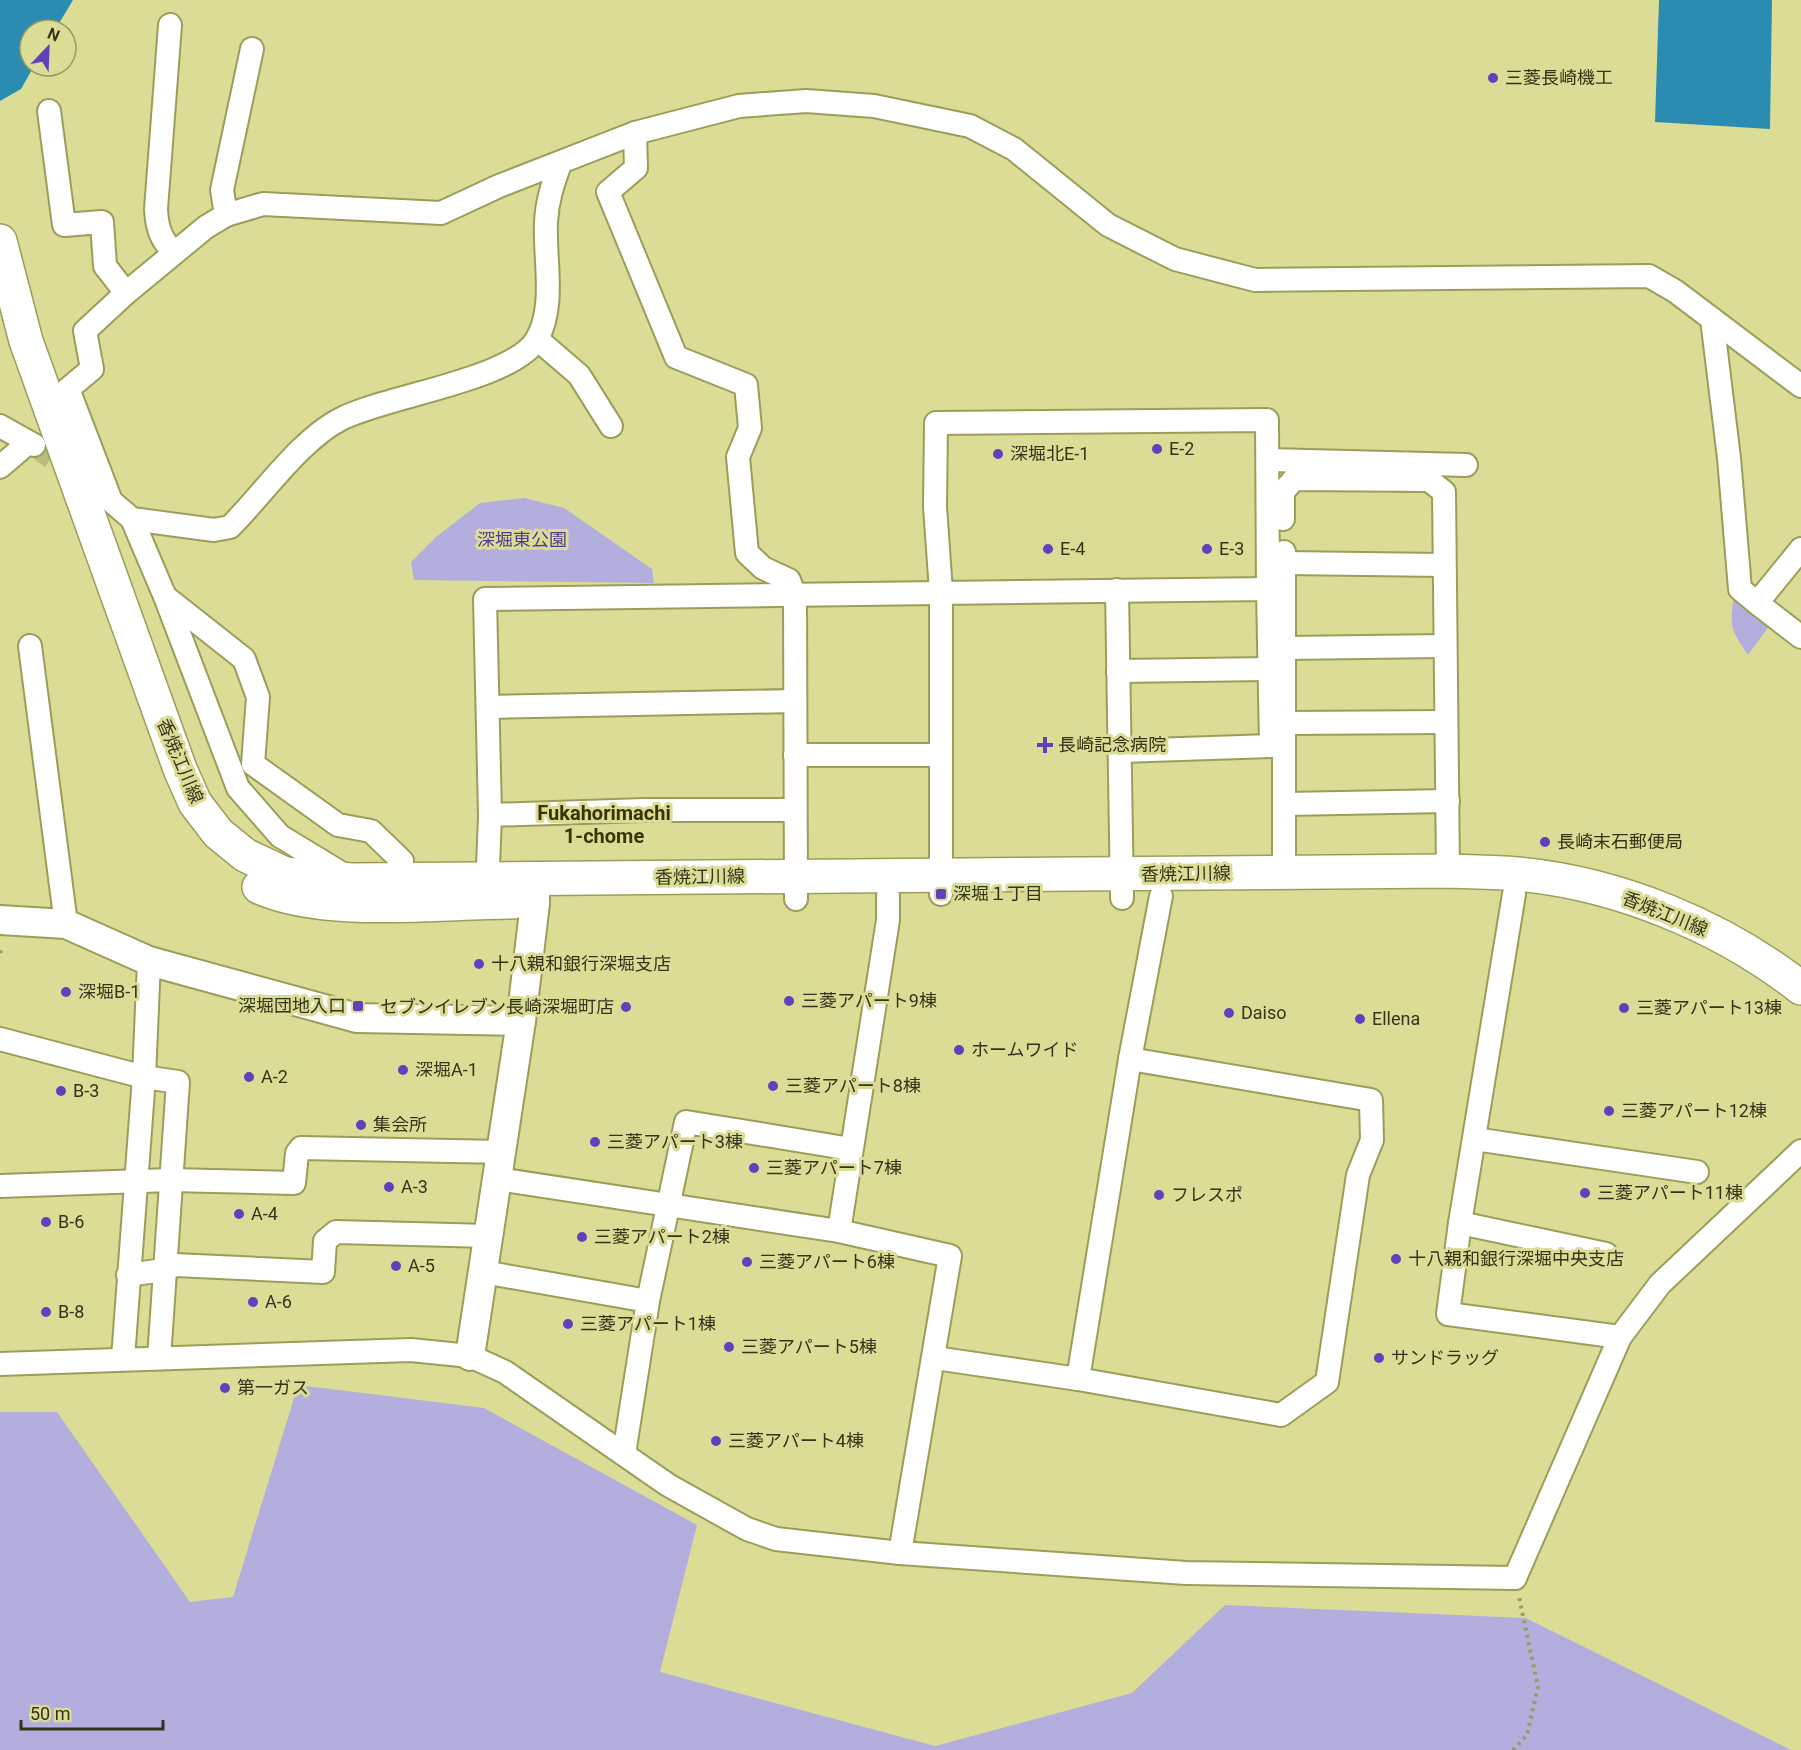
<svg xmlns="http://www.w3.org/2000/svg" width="1801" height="1750" font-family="Roboto,'Noto Sans JP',sans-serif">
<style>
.green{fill:#b3aedd}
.water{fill:#2b8cb2}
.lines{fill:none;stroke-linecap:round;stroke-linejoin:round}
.minor-tunnel{stroke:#babb7e;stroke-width:22;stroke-dasharray:22 11;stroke-linecap:butt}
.minor-casing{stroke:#9c9d58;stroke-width:26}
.tertiary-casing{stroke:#9c9d58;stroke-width:32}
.primary-casing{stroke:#9c9d58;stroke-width:36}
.path{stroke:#999b65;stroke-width:4;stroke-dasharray:3 4.5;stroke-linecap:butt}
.minor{stroke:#fff;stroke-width:22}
.tertiary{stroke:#fff;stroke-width:28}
.primary{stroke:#fff;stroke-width:33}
.poi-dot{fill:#6041ba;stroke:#dbdd97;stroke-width:2}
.labels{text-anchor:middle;stroke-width:6;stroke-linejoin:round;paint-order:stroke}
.poi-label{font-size:18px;fill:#343518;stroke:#dbdd97;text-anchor:start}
.park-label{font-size:18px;fill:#4d3b8f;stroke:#dbdd97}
.street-label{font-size:18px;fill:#343518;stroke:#dbdd97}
.neighbourhood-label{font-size:20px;font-weight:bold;fill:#373600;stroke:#dbdd97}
</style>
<rect width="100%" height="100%" fill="#dbdd97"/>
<g class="green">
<path d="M 524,498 L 564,508 L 652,569 L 654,583 L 414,580 L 411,562 L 436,537 L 480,503 Z"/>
<path d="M 1734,597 L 1770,625 L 1748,655 C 1731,629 1729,628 1734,597 Z"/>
<path d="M 298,1385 L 484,1408 L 697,1525 L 660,1672 L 935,1746 L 1132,1693 L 1225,1605 L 1526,1618 L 1791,1750 L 0,1750 L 0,1412 L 57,1412 L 190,1602 L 233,1597 Z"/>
</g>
<g class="water">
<path d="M 0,0 L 73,0 L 55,30 L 30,30 L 30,66 L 34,66 L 21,89 L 0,101 Z"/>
<path d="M 1659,0 L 1772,0 L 1770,129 L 1655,122 Z"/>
</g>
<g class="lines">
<path class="minor-tunnel" d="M 34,445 L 73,474"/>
<g class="minor-casing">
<g id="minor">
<path d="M 170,25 L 156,209 C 157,229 161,239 174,253"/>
<path d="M 49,111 L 64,225 L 102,222 L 105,266 L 126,293"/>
<path d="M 635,133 L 636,168 L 608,192 L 676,357 L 746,385 L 750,428 L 738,457 L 747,553 L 763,568 L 789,580 L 795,596 L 796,899"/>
<path d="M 226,215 L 222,190 L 252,49"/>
<path d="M 1712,319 L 1729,458 L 1740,589 L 1757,603"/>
<path d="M 537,339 L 579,375 L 611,426"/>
<path d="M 0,426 L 34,445"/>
<path d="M 1268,460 L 1466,465"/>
<path d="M 0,467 L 28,443"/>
<path d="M 132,519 L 214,530 L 230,527 C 263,494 301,439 341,419 C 385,396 513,380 537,339 C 556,305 544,258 546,222 C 547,201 553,183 560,164"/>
<path d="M 1283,519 L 1283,492 L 1294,479 L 1429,480 L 1444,492 L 1448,871"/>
<path d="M 1801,549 L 1757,603 L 1801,637"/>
<path d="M 1284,552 L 1284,873"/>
<path d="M 1284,563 L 1444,565"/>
<path d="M 1117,590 L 1122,898"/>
<path d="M 168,599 L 244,659 L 258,697 L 253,764 L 338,825 L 371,831 L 402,861 L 402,880"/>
<path d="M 30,646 L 66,924"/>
<path d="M 1286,648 L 1444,646"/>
<path d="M 1118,671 L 1270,669"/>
<path d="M 488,707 L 794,701"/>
<path d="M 1286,723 L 1446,722"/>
<path d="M 795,755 L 940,755"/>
<path d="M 1286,804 L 1448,801"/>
<path d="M 490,815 L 644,810 L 795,810"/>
<path d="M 346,876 L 280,836 L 238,788 L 166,599 L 132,519 L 111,501 L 68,389 L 92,369 L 85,331 L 126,293 L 206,227 L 226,215 L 263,204 L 441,213 L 499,186 L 635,133 L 739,106 L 806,101 L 874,106 L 970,126 L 1014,149 L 1108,225 L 1175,259 L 1255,280 L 1649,276 L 1675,291 L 1801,386"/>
<path d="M 487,893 L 490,815 L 485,599 C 746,597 1007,590 1268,589 L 1271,746 L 1121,751"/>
<path d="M 941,894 L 941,591 L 935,507 L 936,423 L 1267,420 L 1268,589"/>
<path d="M 1514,894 L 1460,1223 L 1448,1314 L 1620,1337"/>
<path d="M 0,1039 L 144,1077 L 178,1082 L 159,1358"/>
<path d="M 1475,1139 L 1697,1172"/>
<path d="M 498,1179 L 839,1231 L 950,1256 L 900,1553"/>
<path d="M 0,1186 L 171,1180 L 294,1183 L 297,1153 L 301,1148 L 502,1152"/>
<path d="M 1460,1223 L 1606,1254"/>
<path d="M 839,1231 L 888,920 L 888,896"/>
<path d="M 483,1272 L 648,1301"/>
<path d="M 128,1275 L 163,1270 L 175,1265 L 323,1272 L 325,1241 L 336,1232 L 489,1236"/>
<path d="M 123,1358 L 144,1077 L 149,961"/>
<path d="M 935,1358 L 1078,1379 L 1281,1415 L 1327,1382 L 1358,1175 L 1372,1140 L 1371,1100 L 1130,1059 L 1161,896"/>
<path d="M 0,1364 L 411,1350 L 470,1356 L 505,1372 L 668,1485 L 747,1529 L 776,1539 L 900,1553 L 1186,1573 L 1515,1578 L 1620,1337 L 1660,1284 L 1801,1151"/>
<path d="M 1078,1379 L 1130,1059"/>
<path d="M 624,1454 L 648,1301 L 686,1122 L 851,1149"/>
</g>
</g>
<g class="tertiary-casing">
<g id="tertiary">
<path d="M 0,920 L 66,924 L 149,961 L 357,1018 L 521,1021"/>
<path d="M 470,1356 L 521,1021 L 535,903 L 535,880"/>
</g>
</g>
<g class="primary-casing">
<g id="primary">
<path d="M 0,241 L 26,341 L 180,769 L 195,803 L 218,833 L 245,855 L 285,874 L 351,880 L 1448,871 C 1471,872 1494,872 1517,874 C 1617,883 1722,926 1801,988"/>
<path d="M 259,887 C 325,917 440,902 513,902"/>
</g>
</g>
<g class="path">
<path d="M 0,953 L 2,946"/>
<path d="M 1513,1750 L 1527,1735 L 1538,1687 L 1519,1597"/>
</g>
<use href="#minor" class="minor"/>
<use href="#tertiary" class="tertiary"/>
<use href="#primary" class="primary"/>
</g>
<g class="poi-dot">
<circle cx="1493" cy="78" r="6"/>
<circle cx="1157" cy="449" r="6"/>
<circle cx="998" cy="454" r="6"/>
<circle cx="1048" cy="549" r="6"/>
<circle cx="1207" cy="549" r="6"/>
<path d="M1042 736h6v6h6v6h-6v6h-6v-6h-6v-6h6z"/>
<circle cx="1545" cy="842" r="6"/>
<rect x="935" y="888" width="12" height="12" rx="3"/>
<circle cx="479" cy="964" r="6"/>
<circle cx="66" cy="992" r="6"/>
<circle cx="789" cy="1001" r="6"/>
<rect x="352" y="1000" width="12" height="12" rx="3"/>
<circle cx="626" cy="1007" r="6"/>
<circle cx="1624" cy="1008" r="6"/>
<circle cx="1229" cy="1013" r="6"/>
<circle cx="1360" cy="1019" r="6"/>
<circle cx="959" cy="1050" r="6"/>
<circle cx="403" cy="1070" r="6"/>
<circle cx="249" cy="1077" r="6"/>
<circle cx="773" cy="1086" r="6"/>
<circle cx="61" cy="1091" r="6"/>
<circle cx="1609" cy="1111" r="6"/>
<circle cx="361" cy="1125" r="6"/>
<circle cx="595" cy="1142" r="6"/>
<circle cx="754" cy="1168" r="6"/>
<circle cx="389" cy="1187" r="6"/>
<circle cx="1585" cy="1193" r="6"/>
<circle cx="1159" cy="1195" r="6"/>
<circle cx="239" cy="1214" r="6"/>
<circle cx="46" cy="1222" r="6"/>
<circle cx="582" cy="1237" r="6"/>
<circle cx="1396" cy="1259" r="6"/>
<circle cx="747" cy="1262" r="6"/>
<circle cx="396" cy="1266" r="6"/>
<circle cx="253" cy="1302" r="6"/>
<circle cx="46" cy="1312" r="6"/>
<circle cx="568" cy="1324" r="6"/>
<circle cx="729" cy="1347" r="6"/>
<circle cx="1379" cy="1358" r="6"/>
<circle cx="225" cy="1388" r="6"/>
<circle cx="716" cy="1441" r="6"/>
</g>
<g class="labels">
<g class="poi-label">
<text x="1505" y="84">三菱長崎機工</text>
<text x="1169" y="455">E-2</text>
<text x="1010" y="460">深堀北E-1</text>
<text x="1060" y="555">E-4</text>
<text x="1219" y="555">E-3</text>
<text x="1058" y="751">長崎記念病院</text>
<text x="1557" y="848">長崎末石郵便局</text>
<text x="953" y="900">深堀１丁目</text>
<text x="491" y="970">十八親和銀行深堀支店</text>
<text x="78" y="998">深堀B-1</text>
<text x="801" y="1007">三菱アパート9棟</text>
<text x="346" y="1012" text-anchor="end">深堀団地入口</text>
<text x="614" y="1013" text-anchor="end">セブンイレブン長崎深堀町店</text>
<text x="1636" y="1014">三菱アパート13棟</text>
<text x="1241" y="1019">Daiso</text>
<text x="1372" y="1025">Ellena</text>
<text x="971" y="1056">ホームワイド</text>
<text x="415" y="1076">深堀A-1</text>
<text x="261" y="1083">A-2</text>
<text x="785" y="1092">三菱アパート8棟</text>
<text x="73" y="1097">B-3</text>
<text x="1621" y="1117">三菱アパート12棟</text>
<text x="373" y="1131">集会所</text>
<text x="607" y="1148">三菱アパート3棟</text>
<text x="766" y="1174">三菱アパート7棟</text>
<text x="401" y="1193">A-3</text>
<text x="1597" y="1199">三菱アパート11棟</text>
<text x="1171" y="1201">フレスポ</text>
<text x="251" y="1220">A-4</text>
<text x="58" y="1228">B-6</text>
<text x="594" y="1243">三菱アパート2棟</text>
<text x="1408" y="1265">十八親和銀行深堀中央支店</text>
<text x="759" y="1268">三菱アパート6棟</text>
<text x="408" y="1272">A-5</text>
<text x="265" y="1308">A-6</text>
<text x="58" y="1318">B-8</text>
<text x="580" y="1330">三菱アパート1棟</text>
<text x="741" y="1353">三菱アパート5棟</text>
<text x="1391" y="1364">サンドラッグ</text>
<text x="237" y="1394">第一ガス</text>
<text x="728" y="1447">三菱アパート4棟</text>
</g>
<g class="park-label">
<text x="522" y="546">深堀東公園</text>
</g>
<g class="street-label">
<text transform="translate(180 761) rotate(67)" y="6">香焼江川線</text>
<text transform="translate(1186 874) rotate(-1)" y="6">香焼江川線</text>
<text transform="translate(700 877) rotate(-1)" y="6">香焼江川線</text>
<text transform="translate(1665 914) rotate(22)" y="6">香焼江川線</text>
</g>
<g class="neighbourhood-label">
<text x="604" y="820">Fukahorimachi<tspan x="604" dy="23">1-chome</tspan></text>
</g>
</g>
<g transform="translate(48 48) rotate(23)"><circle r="28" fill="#dbdd97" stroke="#989a64" stroke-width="1.5"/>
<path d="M0-4.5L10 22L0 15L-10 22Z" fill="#6041ba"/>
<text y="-9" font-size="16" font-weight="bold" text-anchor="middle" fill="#343518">N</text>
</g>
<path d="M21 1720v9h142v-9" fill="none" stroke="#343518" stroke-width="3"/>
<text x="30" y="1720" font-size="18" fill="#343518" stroke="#dbdd97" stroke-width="4.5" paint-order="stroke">50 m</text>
</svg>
